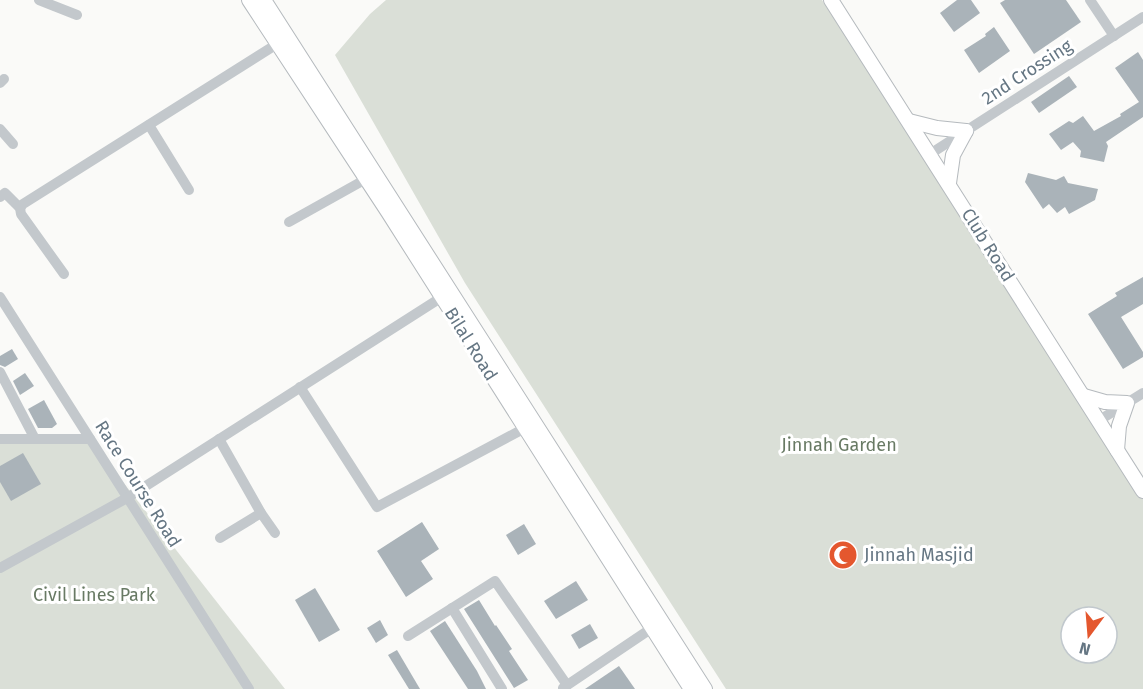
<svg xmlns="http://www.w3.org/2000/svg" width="1143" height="689" font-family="'Fira Sans',sans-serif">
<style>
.green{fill:#dadfd7;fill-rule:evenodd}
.building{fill:#aab3b9}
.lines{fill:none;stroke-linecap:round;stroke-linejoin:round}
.major-casing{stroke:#b5babe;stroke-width:16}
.minor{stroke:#c3c8cc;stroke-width:10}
.major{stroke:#fff;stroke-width:14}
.labels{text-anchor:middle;stroke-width:6;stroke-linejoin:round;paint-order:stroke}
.street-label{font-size:18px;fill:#657683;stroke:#fff}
.park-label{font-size:18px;fill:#687a64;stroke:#fff}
.poi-label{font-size:18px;fill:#657683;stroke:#fff;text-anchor:start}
</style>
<rect width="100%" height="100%" fill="#fafaf8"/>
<g class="green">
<path d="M 386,0 L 822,0 L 1143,495 L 1143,689 L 726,689 L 465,283 L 335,55 L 370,14 ZM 1071,617 L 1107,617 L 1107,653 L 1071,653 Z"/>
<path d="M 0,439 L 90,440 L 285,689 L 0,689 Z"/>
</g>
<g class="building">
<path d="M 957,0 L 971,0 L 980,13 L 954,32 L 940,13 Z"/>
<path d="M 1005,0 L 1066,0 L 1081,22 L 1034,54 L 1000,3 Z"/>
<path d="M 994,27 L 1010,51 L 979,73 L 964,50 L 986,36 L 985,34 Z"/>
<path d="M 1138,52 L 1143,60 L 1143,117 L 1106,142 L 1108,146 L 1104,162 L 1080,157 L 1081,151 L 1073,142 L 1061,150 L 1049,134 L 1069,121 L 1073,123 L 1083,116 L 1094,131 L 1121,116 L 1120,114 L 1139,102 L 1115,68 Z"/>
<path d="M 1069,76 L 1077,87 L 1039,113 L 1031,102 Z"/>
<path d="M 1028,173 L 1056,180 L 1064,176 L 1068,183 L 1098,189 L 1095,200 L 1069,214 L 1065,207 L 1057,213 L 1049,204 L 1043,209 L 1025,182 Z"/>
<path d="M 1143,277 L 1143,304 L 1121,317 L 1143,352 L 1143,357 L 1123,369 L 1088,314 L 1117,296 L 1115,293 Z"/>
<path d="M 12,349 L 18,359 L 5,367 L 0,365 L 0,356 Z"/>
<path d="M 25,373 L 34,386 L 20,395 L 13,381 Z"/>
<path d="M 44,400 L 57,424 L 52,428 L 38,428 L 28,409 Z"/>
<path d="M 23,453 L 41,484 L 11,501 L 0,482 L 0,466 Z"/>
<path d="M 422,522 L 439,549 L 421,561 L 433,579 L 406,597 L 377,551 Z"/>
<path d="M 524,524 L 536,544 L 518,555 L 506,535 Z"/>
<path d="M 576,581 L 588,600 L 556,619 L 544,601 Z"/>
<path d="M 315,588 L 340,630 L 319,642 L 295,600 Z"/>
<path d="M 479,600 L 495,626 L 496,625 L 512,649 L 509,651 L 528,680 L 514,688 L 464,609 Z"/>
<path d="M 380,620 L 388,635 L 376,643 L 367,628 Z"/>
<path d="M 445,621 L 477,671 L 486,689 L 468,689 L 430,631 Z"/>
<path d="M 590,624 L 598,638 L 579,649 L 571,635 Z"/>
<path d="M 397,650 L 420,689 L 409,689 L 388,655 Z"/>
<path d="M 619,666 L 635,689 L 585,689 Z"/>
</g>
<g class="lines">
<g class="major-casing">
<g id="major">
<path d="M 249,0 L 388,212 L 691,689"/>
<path d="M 264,0 L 705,689"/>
<path d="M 831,0 L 1143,491"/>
<path d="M 909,121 L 937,128 L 966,131"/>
<path d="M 949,183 L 953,155 L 966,131"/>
<path d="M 1084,396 L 1105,402 L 1127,403 L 1119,426 L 1117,450"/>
</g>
</g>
<g class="minor">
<path d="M 39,0 L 77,15"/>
<path d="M 1090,0 L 1114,36"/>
<path d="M 0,83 L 4,79"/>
<path d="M 149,125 L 189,190"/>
<path d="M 0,129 L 13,144"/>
<path d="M 930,154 L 1143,17"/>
<path d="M 0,197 L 5,193 L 20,208 L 21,214 L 64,274"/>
<path d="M 20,208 L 23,204 L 277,44"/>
<path d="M 289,222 L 366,179"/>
<path d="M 0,297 L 249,689"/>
<path d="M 0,372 L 35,439"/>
<path d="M 300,387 L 377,507 L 525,428"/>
<path d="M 1098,421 L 1143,393"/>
<path d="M 0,439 L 90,439"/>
<path d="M 219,439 L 261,513 L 275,533"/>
<path d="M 220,538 L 261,513"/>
<path d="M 0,568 L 127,498 L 442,297"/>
<path d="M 452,608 L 502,689"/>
<path d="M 408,636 L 495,581 L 567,685"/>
<path d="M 563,688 L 652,628"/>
</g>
<use href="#major" class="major"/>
</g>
<defs>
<g id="mosque-disc" transform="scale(1.5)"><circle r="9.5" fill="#e4572e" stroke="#fff"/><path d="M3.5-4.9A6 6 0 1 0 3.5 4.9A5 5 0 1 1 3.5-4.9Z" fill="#fff"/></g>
</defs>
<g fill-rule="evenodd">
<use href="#mosque-disc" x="843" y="555"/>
</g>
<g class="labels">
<g class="street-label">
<text transform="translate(1027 72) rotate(-33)" y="6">2nd Crossing</text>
<text transform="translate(988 245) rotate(58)" y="6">Club Road</text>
<text transform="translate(471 344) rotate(58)" y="6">Bilal Road</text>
<text transform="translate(138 484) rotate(58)" y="6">Race Course Road</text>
</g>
<g class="park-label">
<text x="839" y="451">Jinnah Garden</text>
<text x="94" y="601">Civil Lines Park</text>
</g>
<g class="poi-label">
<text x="864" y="561">Jinnah Masjid</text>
</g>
</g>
<g transform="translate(1089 635) rotate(196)"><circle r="28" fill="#ffffff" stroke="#c1c8cd" stroke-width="1.5"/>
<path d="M0-4.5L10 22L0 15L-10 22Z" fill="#e4572e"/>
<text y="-9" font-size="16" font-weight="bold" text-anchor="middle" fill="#657683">N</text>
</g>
</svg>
